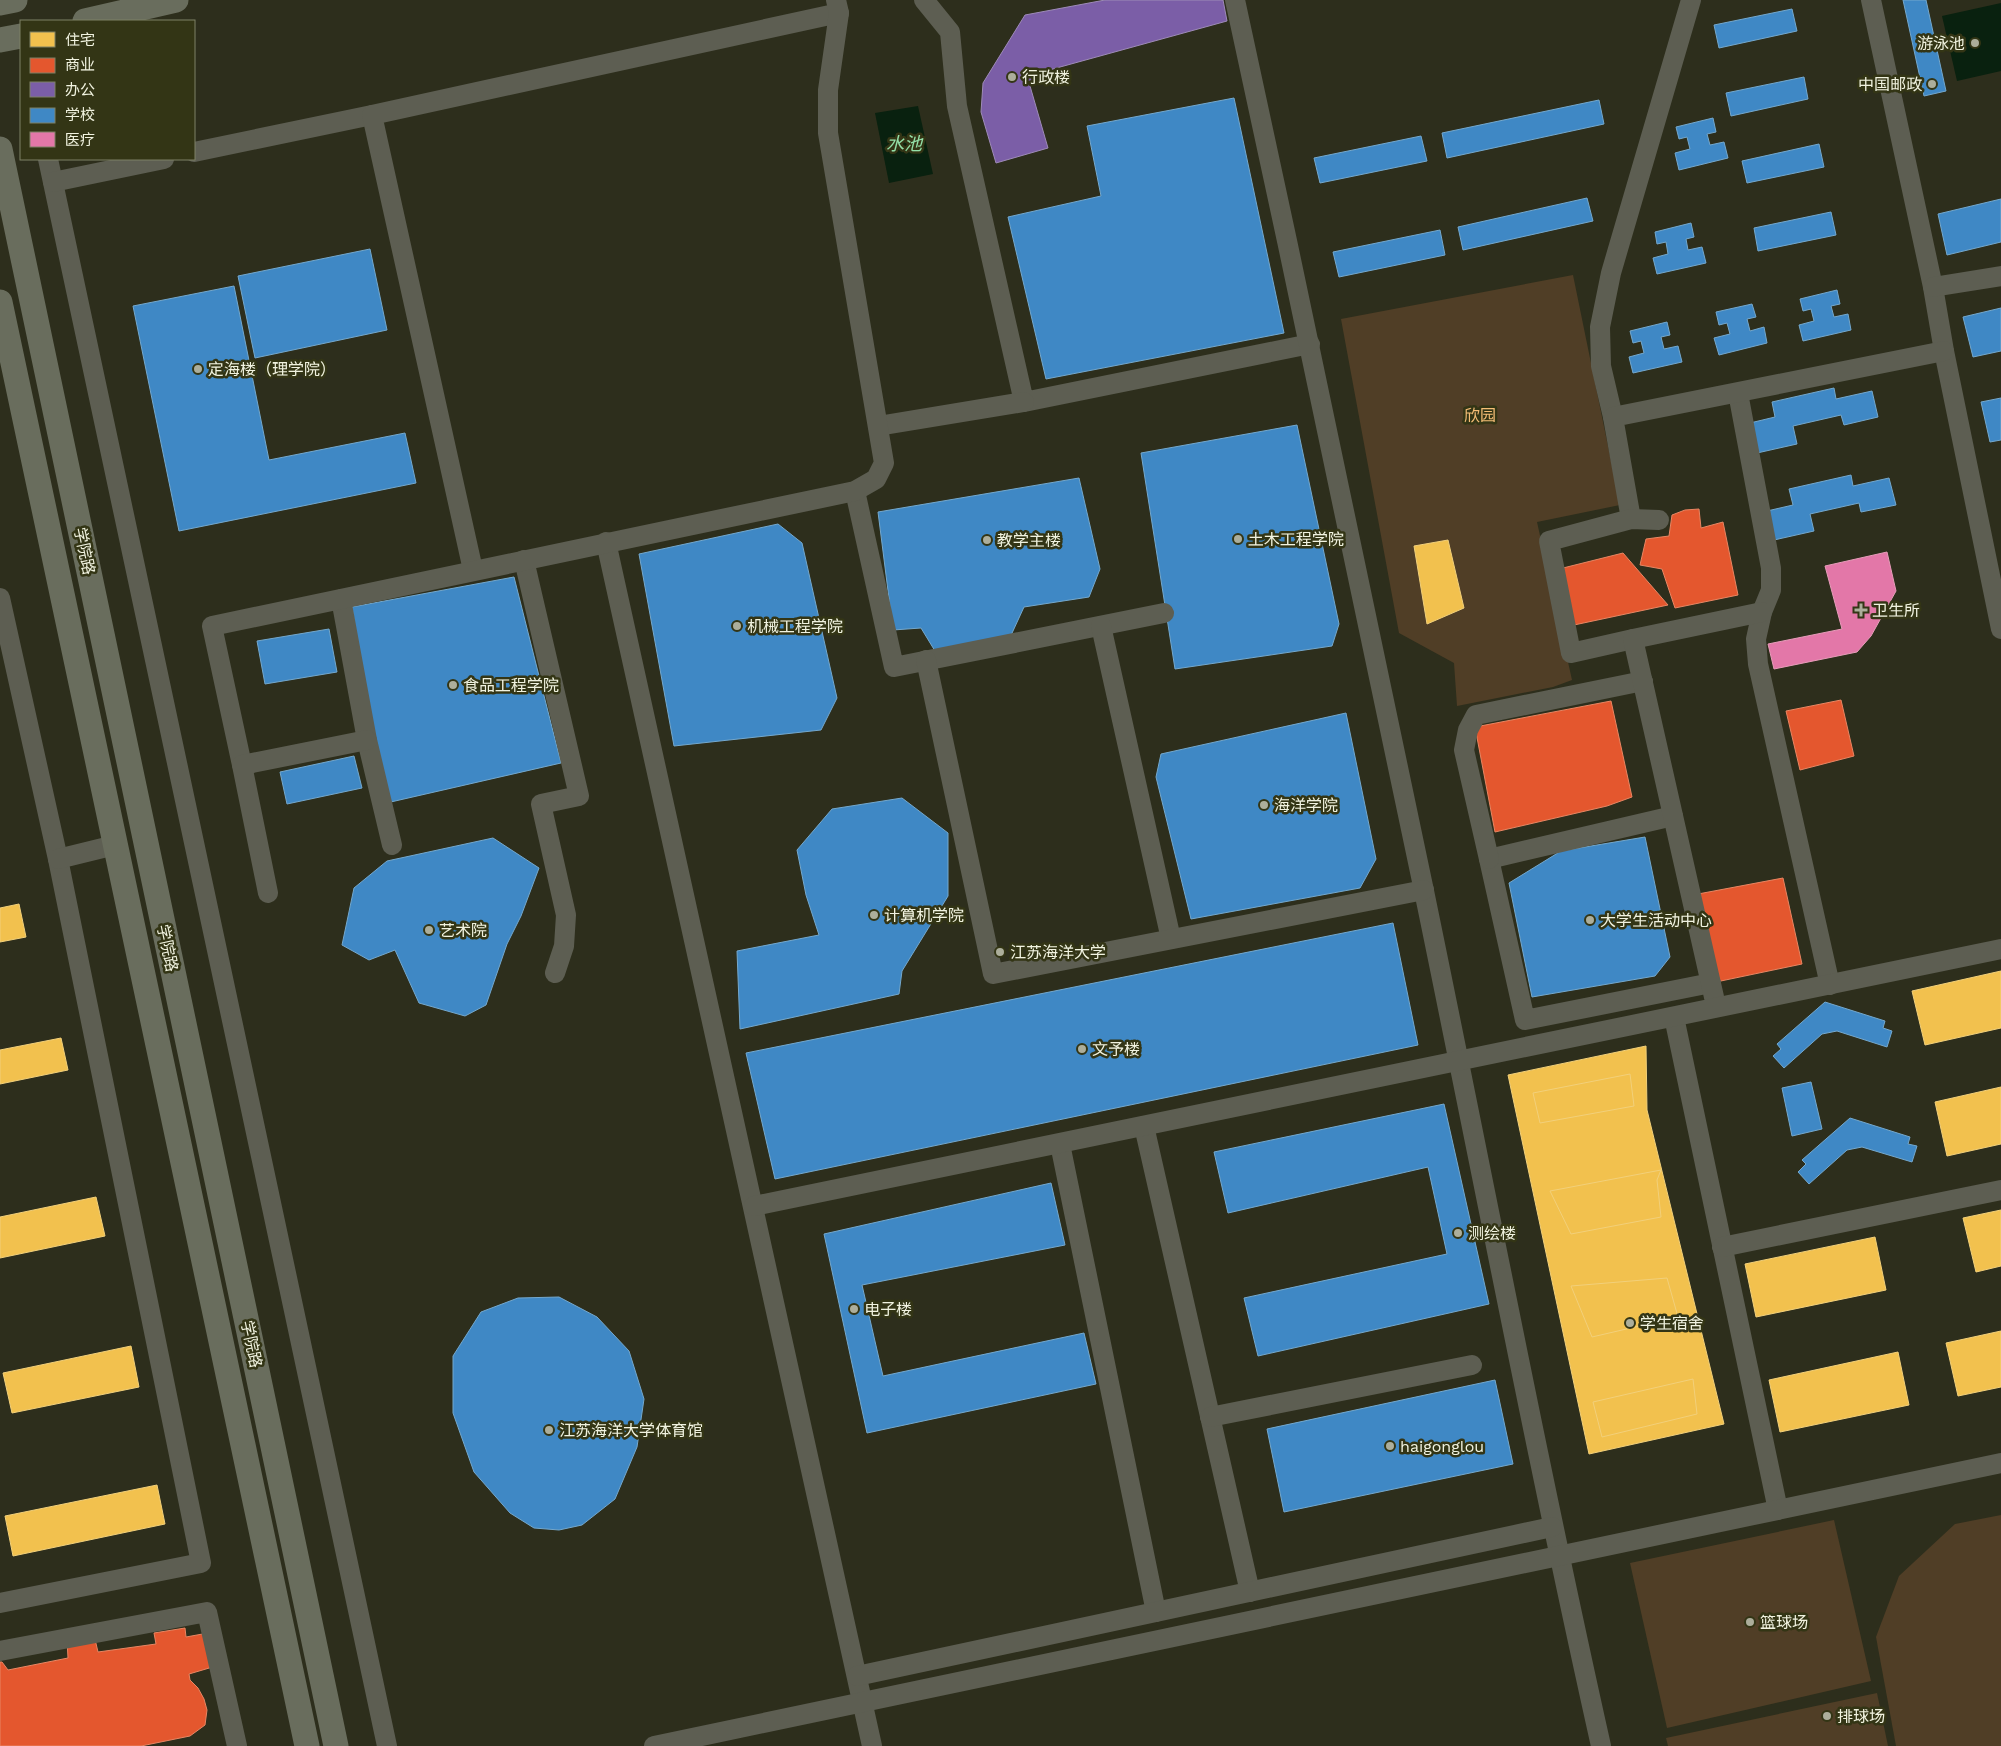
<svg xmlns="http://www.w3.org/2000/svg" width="2001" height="1746" font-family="'Work Sans','Noto Sans SC',sans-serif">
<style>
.green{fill:#503e26}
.water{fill:#09210f}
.homes{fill:#f2c14e;stroke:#f2d07a}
.shops{fill:#e4572e;stroke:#e88663}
.offices{fill:#7b5ea7;stroke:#9e8bb8}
.schools{fill:#3f88c5;stroke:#74a8cd}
.health{fill:#e377a8;stroke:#e79cb9}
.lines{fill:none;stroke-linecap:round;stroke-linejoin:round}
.minor{stroke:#5d5e52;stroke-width:20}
.major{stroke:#696d5d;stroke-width:25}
.poi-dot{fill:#acae9b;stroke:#333515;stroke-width:2}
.labels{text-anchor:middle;stroke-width:5;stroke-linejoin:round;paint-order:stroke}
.poi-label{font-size:16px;fill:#f1f3e0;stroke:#333515;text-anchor:start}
.park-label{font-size:16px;fill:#f5be76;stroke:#333515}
.street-label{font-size:16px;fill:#f1f3e0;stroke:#333515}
.water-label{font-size:18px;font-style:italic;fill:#94e1a8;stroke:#333515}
</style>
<rect width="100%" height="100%" fill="#2d2e1c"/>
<g class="green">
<path d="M 1573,275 L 1620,505 L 1537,522 L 1572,680 L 1553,687 L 1457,706 L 1454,663 L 1399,633 L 1341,319 Z"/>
<path d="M 2001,1515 L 2001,1746 L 1896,1746 L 1876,1637 L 1899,1576 L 1955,1524 Z"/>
<path d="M 1834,1520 L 1871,1681 L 1667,1728 L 1630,1563 Z"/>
<path d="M 1877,1693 L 1888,1746 L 1668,1746 L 1666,1738 Z"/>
</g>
<g class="water">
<path d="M 2001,3 L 2001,71 L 1957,81 L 1942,16 Z"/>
<path d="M 918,106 L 933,174 L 889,183 L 875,113 Z"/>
</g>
<g class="homes">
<path d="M 1448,540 L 1464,608 L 1427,624 L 1414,546 Z"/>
<path d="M 19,904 L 26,937 L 0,942 L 0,908 Z"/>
<path d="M 2001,971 L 2001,1028 L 1925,1045 L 1912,991 Z"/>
<path d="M 61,1038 L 68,1070 L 0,1084 L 0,1050 Z"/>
<path d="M 1646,1046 L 1647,1110 L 1724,1424 L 1589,1454 L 1508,1075 Z"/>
<path d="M 1630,1074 L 1634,1106 L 1540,1123 L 1533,1093 Z"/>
<path d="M 2001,1087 L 2001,1144 L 1947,1156 L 1935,1102 Z"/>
<path d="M 1661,1170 L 1657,1180 L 1661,1217 L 1571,1234 L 1550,1191 Z"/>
<path d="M 96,1197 L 105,1236 L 0,1258 L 0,1217 Z"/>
<path d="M 2001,1210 L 2001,1266 L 1976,1272 L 1963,1218 Z"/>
<path d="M 1875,1237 L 1886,1290 L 1756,1317 L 1745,1264 Z"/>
<path d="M 1667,1278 L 1678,1317 L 1592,1337 L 1571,1286 Z"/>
<path d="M 2001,1331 L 2001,1387 L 1958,1396 L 1946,1343 Z"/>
<path d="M 131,1346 L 139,1387 L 12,1413 L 3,1373 Z"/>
<path d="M 1898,1352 L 1909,1405 L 1780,1432 L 1769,1380 Z"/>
<path d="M 1693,1379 L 1697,1414 L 1602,1437 L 1593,1402 Z"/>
<path d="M 157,1485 L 165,1524 L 13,1556 L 5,1516 Z"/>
</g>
<g class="shops">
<path d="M 1699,509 L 1701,528 L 1723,522 L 1738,595 L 1675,608 L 1662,569 L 1640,565 L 1646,539 L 1669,536 L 1672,515 L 1685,510 Z"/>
<path d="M 1623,553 L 1668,605 L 1574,625 L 1559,569 Z"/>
<path d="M 1841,700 L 1854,756 L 1800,770 L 1786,711 Z"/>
<path d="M 1611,701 L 1632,797 L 1607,806 L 1495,832 L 1475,727 Z"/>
<path d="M 1783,878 L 1802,964 L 1716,982 L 1698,894 Z"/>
<path d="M 185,1628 L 186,1637 L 208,1633 L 216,1666 L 189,1674 L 190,1680 L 198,1688 L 204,1699 L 207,1710 L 205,1725 L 190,1736 L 141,1746 L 0,1746 L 0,1662 L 2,1662 L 8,1670 L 68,1658 L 67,1640 L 94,1635 L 98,1652 L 156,1644 L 154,1633 Z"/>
</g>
<path class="offices" d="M 1105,0 L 1223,0 L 1227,21 L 1042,72 L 1030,86 L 1048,148 L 996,163 L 981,112 L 983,83 L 1025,15 Z"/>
<g class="schools">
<path d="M 1903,0 L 1926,0 L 1946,91 L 1924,96 Z"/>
<path d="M 1792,9 L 1797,31 L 1719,48 L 1714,25 Z"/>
<path d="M 1804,77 L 1808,99 L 1731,116 L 1726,93 Z"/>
<path d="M 1234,98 L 1284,333 L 1046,379 L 1008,217 L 1101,196 L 1087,126 Z"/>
<path d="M 1599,100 L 1604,124 L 1447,158 L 1442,133 Z"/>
<path d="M 1713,118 L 1716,132 L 1707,134 L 1710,145 L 1724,142 L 1728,158 L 1679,170 L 1675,153 L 1690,149 L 1687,137 L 1679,139 L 1676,127 Z"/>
<path d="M 1421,136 L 1427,161 L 1320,183 L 1314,158 Z"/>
<path d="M 1819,144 L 1824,167 L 1747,183 L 1742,161 Z"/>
<path d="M 1587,198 L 1593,221 L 1463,250 L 1458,227 Z"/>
<path d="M 2001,199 L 2001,242 L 1947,255 L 1938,214 Z"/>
<path d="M 1831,212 L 1836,235 L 1758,251 L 1754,228 Z"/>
<path d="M 1691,223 L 1694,237 L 1686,239 L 1688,250 L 1702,247 L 1706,263 L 1657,274 L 1653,258 L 1668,254 L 1666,242 L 1657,244 L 1655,232 Z"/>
<path d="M 1440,230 L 1445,255 L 1339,277 L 1333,252 Z"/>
<path d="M 370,249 L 387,330 L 255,358 L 238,276 Z"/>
<path d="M 234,286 L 269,460 L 405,433 L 416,483 L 179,531 L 133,306 Z"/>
<path d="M 1837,290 L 1840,304 L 1831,306 L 1834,317 L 1848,314 L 1851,330 L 1803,341 L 1799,325 L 1814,321 L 1811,309 L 1803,311 L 1800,299 Z"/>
<path d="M 1752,304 L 1756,317 L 1747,319 L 1750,331 L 1764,327 L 1767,343 L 1719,355 L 1714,338 L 1730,334 L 1727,323 L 1719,325 L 1716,312 Z"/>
<path d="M 2001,308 L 2001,351 L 1973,357 L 1963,317 Z"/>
<path d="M 1667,322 L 1670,335 L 1661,337 L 1664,349 L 1678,346 L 1682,362 L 1633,373 L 1629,357 L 1644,353 L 1641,341 L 1633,343 L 1630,331 Z"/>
<path d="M 1834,388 L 1836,399 L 1872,391 L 1878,417 L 1844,425 L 1841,415 L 1793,426 L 1797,444 L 1757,453 L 1750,423 L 1775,417 L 1772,402 Z"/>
<path d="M 2001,398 L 2001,440 L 1990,442 L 1981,402 Z"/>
<path d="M 1297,425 L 1339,624 L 1332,646 L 1175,669 L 1141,453 Z"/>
<path d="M 1851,475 L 1853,486 L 1889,478 L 1896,505 L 1861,512 L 1859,503 L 1810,514 L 1814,531 L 1774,540 L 1767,511 L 1793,505 L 1789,489 Z"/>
<path d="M 1079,478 L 1100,569 L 1089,597 L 1024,607 L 1007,644 L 935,651 L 921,628 L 893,630 L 878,512 Z"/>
<path d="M 778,524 L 802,543 L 837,698 L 821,730 L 674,746 L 639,554 Z"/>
<path d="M 514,577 L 561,763 L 382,804 L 352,607 Z"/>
<path d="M 329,629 L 337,672 L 265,684 L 257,641 Z"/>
<path d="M 1346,713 L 1376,859 L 1360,888 L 1191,919 L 1156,777 L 1161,754 Z"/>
<path d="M 354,756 L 362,788 L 287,804 L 280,772 Z"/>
<path d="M 902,798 L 948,833 L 948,896 L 902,971 L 899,994 L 740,1029 L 737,951 L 819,935 L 806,895 L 797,850 L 832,809 Z"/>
<path d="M 1645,837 L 1670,957 L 1655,976 L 1532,997 L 1509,883 L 1561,851 Z"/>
<path d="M 493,838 L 539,868 L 521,916 L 507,944 L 486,1005 L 465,1016 L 419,1003 L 395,950 L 369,960 L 342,945 L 354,888 L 387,861 Z"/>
<path d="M 1393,923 L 1418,1045 L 775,1179 L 746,1053 Z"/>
<path d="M 1825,1002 L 1885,1021 L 1883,1028 L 1892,1031 L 1887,1047 L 1837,1031 L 1822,1034 L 1784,1068 L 1773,1056 L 1781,1049 L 1777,1044 Z"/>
<path d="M 1811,1082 L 1822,1129 L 1792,1136 L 1782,1088 Z"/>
<path d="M 1444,1104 L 1489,1304 L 1258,1356 L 1244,1298 L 1447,1254 L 1428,1167 L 1228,1213 L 1214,1152 Z"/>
<path d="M 1850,1118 L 1910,1137 L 1908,1144 L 1917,1146 L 1912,1162 L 1862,1147 L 1847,1150 L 1809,1184 L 1798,1172 L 1806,1164 L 1802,1160 Z"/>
<path d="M 1051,1183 L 1065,1245 L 862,1285 L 883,1376 L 1084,1333 L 1096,1384 L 867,1433 L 824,1234 Z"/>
<path d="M 559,1297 L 597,1317 L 629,1351 L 644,1399 L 637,1447 L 615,1499 L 582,1525 L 559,1530 L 534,1528 L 510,1513 L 474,1472 L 453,1413 L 453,1356 L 481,1312 L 518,1298 Z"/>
<path d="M 1495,1380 L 1513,1464 L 1284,1512 L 1267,1429 Z"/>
</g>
<path class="health" d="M 1887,552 L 1896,591 L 1871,636 L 1857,652 L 1774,669 L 1768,644 L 1842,629 L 1825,566 Z"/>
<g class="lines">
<g class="minor">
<path d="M 924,0 L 950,32 L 957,106 L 1024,402 L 1310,344"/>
<path d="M 1235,0 C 1299,295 1362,590 1423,886 C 1482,1172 1537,1460 1601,1746"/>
<path d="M 1871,0 L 1933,287 L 1944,351 L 2001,629"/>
<path d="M 194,152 L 372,115"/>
<path d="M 48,159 L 387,1746"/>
<path d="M 53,182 L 164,159"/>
<path d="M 1933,287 L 2001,276"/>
<path d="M 1738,393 L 1771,568 L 1771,590 L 1762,612 L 1756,639 L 1758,664 L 1830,985"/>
<path d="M 1613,417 L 1601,366 L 1600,327 L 1611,273 L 1691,0"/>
<path d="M 878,426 L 1024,402"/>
<path d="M 855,491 L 894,667 L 1164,613"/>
<path d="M 1631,519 L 1613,417 L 1944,351"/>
<path d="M 606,542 L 872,1746"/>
<path d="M 524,560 L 579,796 L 541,804 L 566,915 L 564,946 L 555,973"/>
<path d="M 473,570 L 372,115 L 839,13"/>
<path d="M 0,598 L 58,859 L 201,1563 L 0,1603"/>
<path d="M 341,599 L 367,740 L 392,845"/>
<path d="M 1101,626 L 1171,939"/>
<path d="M 1633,639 L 1571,653 L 1549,541 L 1631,519 L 1659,520"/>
<path d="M 926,660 L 993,974 L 1424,890"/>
<path d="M 242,765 L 212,626 L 855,491 L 876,479 L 884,463 L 828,133 L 828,90 L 839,13 L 836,0"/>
<path d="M 1673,816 L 1489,859 L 1525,1020 L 1711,983"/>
<path d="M 58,859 L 115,845"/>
<path d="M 1489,859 L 1464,750 L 1468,730 L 1476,715 L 1643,681"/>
<path d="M 268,893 L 242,765 L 367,740"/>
<path d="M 1714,997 L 1633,639 L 1762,612"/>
<path d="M 1674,1017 L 1778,1510"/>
<path d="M 1144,1126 L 1250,1592"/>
<path d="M 1060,1144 L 1156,1612"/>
<path d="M 754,1206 L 2001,949"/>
<path d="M 1722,1247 L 2001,1190"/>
<path d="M 1210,1417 L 1472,1365"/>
<path d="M 0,1651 L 207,1612 L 237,1746"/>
<path d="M 857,1676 L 1552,1527"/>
<path d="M 654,1746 L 2001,1463"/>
</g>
<g class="major">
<path d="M 0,3 L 15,0"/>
<path d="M 85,21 L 176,0"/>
<path d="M 0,40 L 21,36"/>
<path d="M 0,149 L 336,1746"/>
<path d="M 0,302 L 307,1746"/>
</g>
</g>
<g class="poi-dot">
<circle cx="1975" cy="43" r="5"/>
<circle cx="1012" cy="77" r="5"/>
<circle cx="1932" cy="84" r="5"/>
<circle cx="198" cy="369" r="5"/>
<circle cx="1238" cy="539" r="5"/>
<circle cx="987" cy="540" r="5"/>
<path d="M1858.5 602.5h5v5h5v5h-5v5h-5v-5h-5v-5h5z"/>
<circle cx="737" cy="626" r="5"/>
<circle cx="453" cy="685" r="5"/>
<circle cx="1264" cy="805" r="5"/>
<circle cx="874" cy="915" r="5"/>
<circle cx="1590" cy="920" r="5"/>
<circle cx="429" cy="930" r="5"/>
<circle cx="1000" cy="952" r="5"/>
<circle cx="1082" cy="1049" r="5"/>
<circle cx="1458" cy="1233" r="5"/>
<circle cx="854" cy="1309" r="5"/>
<circle cx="1630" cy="1323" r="5"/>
<circle cx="549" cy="1430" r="5"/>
<circle cx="1390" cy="1446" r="5"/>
<circle cx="1750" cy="1622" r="5"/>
<circle cx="1827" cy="1716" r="5"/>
</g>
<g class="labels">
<g class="poi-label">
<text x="1965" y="49" text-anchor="end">游泳池</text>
<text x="1022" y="83">行政楼</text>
<text x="1922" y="90" text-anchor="end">中国邮政</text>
<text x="208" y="375">定海楼（理学院）</text>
<text x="1248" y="545">土木工程学院</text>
<text x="997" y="546">教学主楼</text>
<text x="1872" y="616">卫生所</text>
<text x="747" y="632">机械工程学院</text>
<text x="463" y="691">食品工程学院</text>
<text x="1274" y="811">海洋学院</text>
<text x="884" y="921">计算机学院</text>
<text x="1600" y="926">大学生活动中心</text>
<text x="439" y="936">艺术院</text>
<text x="1010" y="958">江苏海洋大学</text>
<text x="1092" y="1055">文予楼</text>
<text x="1468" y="1239">测绘楼</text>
<text x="864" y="1315">电子楼</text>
<text x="1640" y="1329">学生宿舍</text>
<text x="559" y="1436">江苏海洋大学体育馆</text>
<text x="1400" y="1452">haigonglou</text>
<text x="1760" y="1628">篮球场</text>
<text x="1837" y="1722">排球场</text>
</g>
<g class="park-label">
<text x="1480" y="421">欣园</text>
</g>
<g class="street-label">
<text transform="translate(85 551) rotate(78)" y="6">学院路</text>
<text transform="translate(168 948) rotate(78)" y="6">学院路</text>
<text transform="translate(252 1344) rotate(78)" y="6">学院路</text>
</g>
<g class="water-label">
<text x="904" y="150">水池</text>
</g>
</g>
<rect x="20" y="20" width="175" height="140" fill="#333515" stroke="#7f8166"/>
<rect x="30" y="32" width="25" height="15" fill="#f2c14e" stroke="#7f8166"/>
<text x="65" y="45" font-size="15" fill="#f1f3e0">住宅</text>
<rect x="30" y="58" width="25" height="15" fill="#e4572e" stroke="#7f8166"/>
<text x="65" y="70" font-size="15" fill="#f1f3e0">商业</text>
<rect x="30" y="82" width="25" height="15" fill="#7b5ea7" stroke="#7f8166"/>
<text x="65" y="95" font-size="15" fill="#f1f3e0">办公</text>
<rect x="30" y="108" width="25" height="15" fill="#3f88c5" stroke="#7f8166"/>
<text x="65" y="120" font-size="15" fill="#f1f3e0">学校</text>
<rect x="30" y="132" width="25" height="15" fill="#e377a8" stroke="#7f8166"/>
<text x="65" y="145" font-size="15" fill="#f1f3e0">医疗</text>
</svg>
